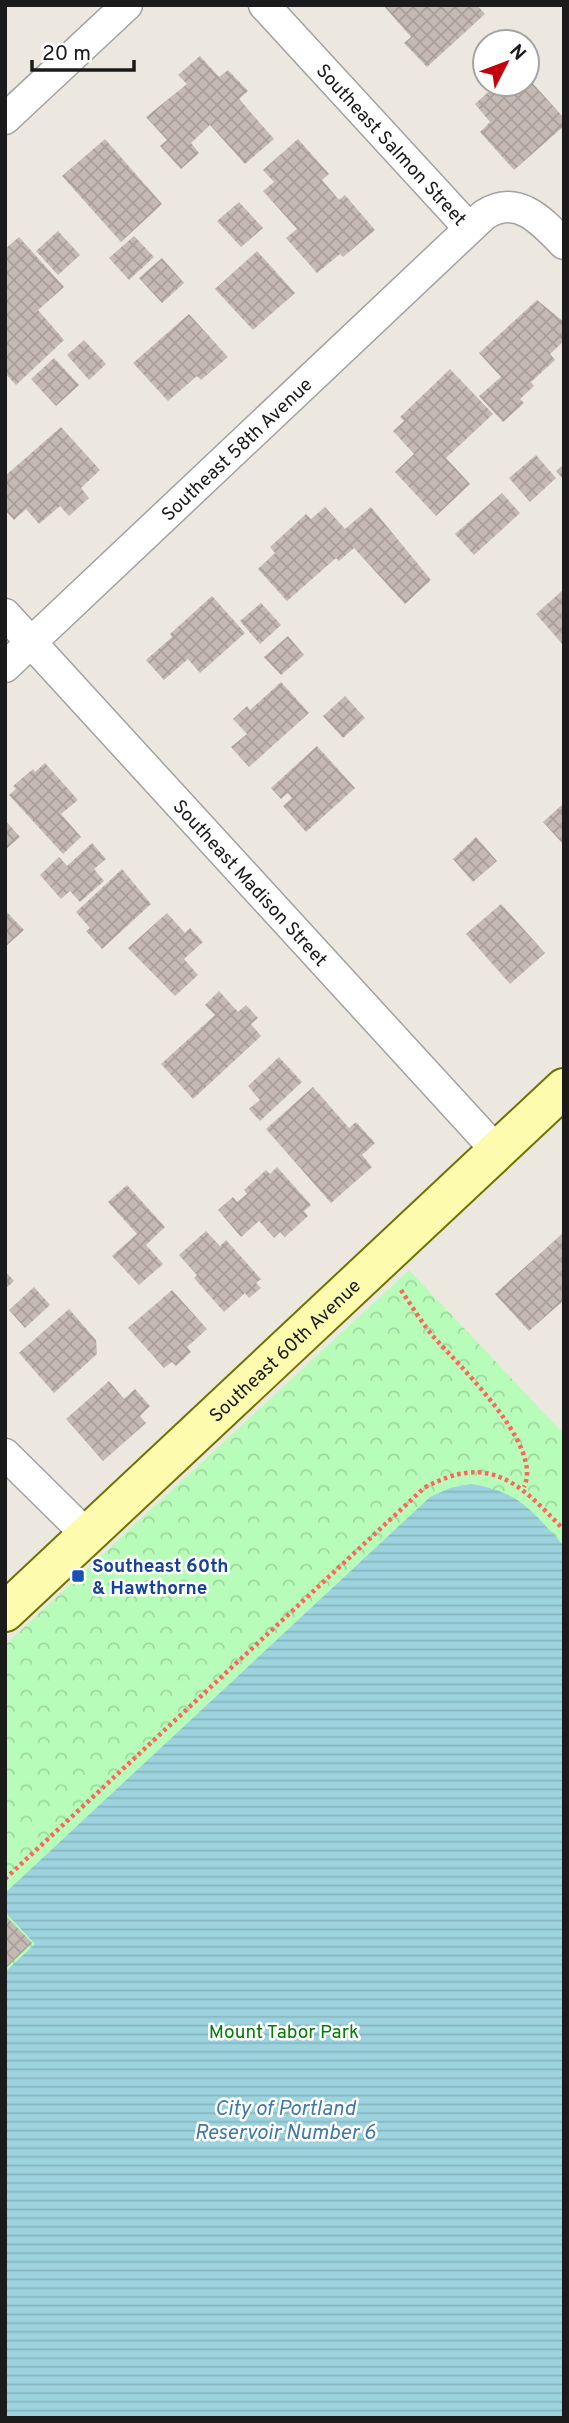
<svg xmlns="http://www.w3.org/2000/svg" width="569" height="2423" font-family="Overpass,sans-serif">
<style>
.park{fill:url(#park-crowns)}
.water{fill:url(#water-rules)}
.building{fill:url(#building-cross-hatch)}
.lines{fill:none;stroke-linecap:round;stroke-linejoin:round}
.street-casing{stroke:#a2a2a2;stroke-width:33}
.secondary-casing{stroke:#6e7300;stroke-width:42}
.path{stroke:#ff655e;stroke-width:4.5;stroke-dasharray:3.5 3.5;stroke-linecap:butt}
.street{stroke:#fff;stroke-width:30}
.secondary{stroke:#fcfbae;stroke-width:38}
.transit-dot{fill:#1a4fb4;stroke:#fff;stroke-width:2.5}
.labels{text-anchor:middle;stroke-width:5;stroke-linejoin:round;paint-order:stroke}
.street-label{font-size:19px;fill:#1b1b1b;stroke:#fff}
.transit-label{font-size:19px;font-weight:bold;fill:#164399;stroke:#fff;text-anchor:start}
.park-label{font-size:19px;fill:#067c08;stroke:#fff}
.water-label{font-size:21px;font-style:italic;fill:#417aa6;stroke:#fff}
</style>
<defs>
<pattern id="park-crowns" width="20" height="18" patternUnits="userSpaceOnUse" patternTransform="scale(1.75)"><rect width="20" height="18" fill="#b8fcb9"/><path d="M2 6a3 3 0 1 1 6 0M12 15a3 3 0 1 1 6 0" fill="none" stroke="#9ed79e"/></pattern>
<pattern id="water-rules" width="6" height="5" patternUnits="userSpaceOnUse" patternTransform="scale(1.75)"><rect width="6" height="5" fill="#9dd3de"/><path d="M0 2.5h6" fill="none" stroke="#87b5be"/></pattern>
<pattern id="building-cross-hatch" width="8" height="8" patternUnits="userSpaceOnUse" patternTransform="scale(1.75)"><rect width="8" height="8" fill="#c5b9b3"/><path d="M0 0l8 8M0 8l8-8" fill="none" stroke="#a99e99"/></pattern>
</defs>
<rect width="100%" height="100%" fill="#ede8df"/>
<path class="park" d="M 409,1270 L 564,1434 L 564,2418 L 5,2418 L 5,1645 Z"/>
<path class="water" d="M 471,1484 C 521,1492 531,1511 564,1546 L 564,2418 L 5,2418 L 5,1972 L 35,1944 L 5,1912 L 5,1893 L 430,1497 L 450,1488 Z"/>
<g class="building">
<path d="M 383,5 L 477,5 L 485,14 L 427,67 L 404,43 L 411,37 Z"/>
<path d="M 200,56 L 219,77 L 228,70 L 248,91 L 239,99 L 274,139 L 245,164 L 210,125 L 191,143 L 199,153 L 181,169 L 160,146 L 167,140 L 146,117 L 187,84 L 178,75 Z"/>
<path d="M 527,77 L 564,118 L 564,126 L 514,170 L 480,132 L 490,122 L 475,104 L 497,84 L 527,84 Z"/>
<path d="M 105,139 L 162,204 L 121,242 L 62,176 Z"/>
<path d="M 298,139 L 329,174 L 322,180 L 339,200 L 345,195 L 375,230 L 343,257 L 340,254 L 317,273 L 286,238 L 297,229 L 263,191 L 274,182 L 263,170 Z"/>
<path d="M 239,202 L 263,228 L 241,247 L 217,221 Z"/>
<path d="M 58,231 L 80,255 L 58,275 L 36,251 Z"/>
<path d="M 134,236 L 154,257 L 129,280 L 109,258 Z"/>
<path d="M 19,237 L 64,287 L 38,310 L 64,340 L 16,385 L 5,373 L 5,249 Z"/>
<path d="M 257,251 L 295,293 L 253,330 L 215,289 Z"/>
<path d="M 162,258 L 184,283 L 162,303 L 139,278 Z"/>
<path d="M 537,300 L 564,322 L 564,341 L 550,354 L 555,360 L 531,382 L 534,386 L 520,399 L 524,403 L 503,422 L 479,396 L 501,377 L 479,353 Z"/>
<path d="M 189,314 L 228,357 L 201,380 L 197,376 L 168,401 L 133,363 Z"/>
<path d="M 84,340 L 106,364 L 89,380 L 67,355 Z"/>
<path d="M 54,358 L 79,385 L 56,406 L 31,379 Z"/>
<path d="M 450,369 L 493,414 L 446,458 L 470,484 L 436,516 L 395,472 L 414,454 L 393,431 L 404,421 L 400,417 Z"/>
<path d="M 61,427 L 100,470 L 81,488 L 89,498 L 69,516 L 60,506 L 39,524 L 26,509 L 14,520 L 5,510 L 5,476 Z"/>
<path d="M 536,455 L 556,478 L 530,502 L 509,478 Z"/>
<path d="M 564,464 L 564,480 L 556,471 Z"/>
<path d="M 502,493 L 520,513 L 474,555 L 455,534 Z"/>
<path d="M 325,507 L 345,529 L 371,507 L 431,580 L 405,604 L 354,548 L 339,561 L 336,558 L 287,601 L 258,569 L 275,553 L 270,547 L 306,514 L 311,519 Z"/>
<path d="M 564,589 L 564,646 L 536,614 Z"/>
<path d="M 212,596 L 245,633 L 200,673 L 188,659 L 164,680 L 146,660 L 172,637 L 170,634 Z"/>
<path d="M 261,603 L 281,625 L 260,644 L 240,621 Z"/>
<path d="M 288,636 L 304,655 L 281,675 L 264,657 Z"/>
<path d="M 281,682 L 309,713 L 249,767 L 231,747 L 247,734 L 233,719 L 247,706 L 250,710 Z"/>
<path d="M 345,696 L 365,718 L 343,738 L 323,716 Z"/>
<path d="M 317,746 L 355,788 L 306,832 L 283,806 L 292,798 L 288,793 L 281,799 L 271,788 Z"/>
<path d="M 45,763 L 78,800 L 61,814 L 81,837 L 63,854 L 9,795 L 16,789 L 13,786 L 33,769 L 35,772 Z"/>
<path d="M 564,803 L 564,845 L 543,822 Z"/>
<path d="M 5,820 L 20,837 L 5,850 Z"/>
<path d="M 476,837 L 497,861 L 473,882 L 453,859 Z"/>
<path d="M 92,843 L 106,859 L 94,869 L 104,881 L 80,902 L 70,891 L 61,899 L 40,875 L 59,857 L 67,866 Z"/>
<path d="M 122,869 L 151,904 L 102,949 L 86,931 L 90,928 L 76,912 Z"/>
<path d="M 501,904 L 545,953 L 510,984 L 466,934 Z"/>
<path d="M 5,910 L 24,930 L 5,947 Z"/>
<path d="M 167,913 L 185,933 L 190,928 L 203,942 L 184,959 L 198,975 L 175,996 L 128,948 Z"/>
<path d="M 219,991 L 238,1012 L 246,1005 L 258,1018 L 251,1024 L 261,1036 L 193,1099 L 161,1064 L 215,1015 L 205,1005 Z"/>
<path d="M 279,1057 L 302,1082 L 260,1121 L 249,1109 L 260,1100 L 248,1086 Z"/>
<path d="M 313,1087 L 349,1128 L 356,1122 L 375,1143 L 362,1155 L 372,1167 L 331,1203 L 266,1129 Z"/>
<path d="M 277,1167 L 311,1205 L 304,1211 L 308,1216 L 285,1237 L 280,1232 L 274,1238 L 259,1221 L 241,1237 L 218,1210 L 233,1197 L 237,1202 L 247,1194 L 244,1190 L 266,1170 L 270,1174 Z"/>
<path d="M 127,1185 L 165,1227 L 146,1245 L 163,1264 L 139,1285 L 112,1256 L 137,1234 L 108,1202 Z"/>
<path d="M 206,1231 L 220,1246 L 226,1240 L 261,1279 L 256,1283 L 261,1288 L 249,1298 L 245,1293 L 224,1312 L 194,1278 L 197,1275 L 179,1255 Z"/>
<path d="M 564,1232 L 564,1300 L 529,1331 L 495,1294 Z"/>
<path d="M 5,1271 L 14,1281 L 5,1289 Z"/>
<path d="M 34,1287 L 50,1305 L 25,1328 L 9,1310 Z"/>
<path d="M 172,1290 L 207,1329 L 187,1347 L 191,1352 L 176,1366 L 172,1362 L 164,1368 L 128,1328 Z"/>
<path d="M 69,1309 L 96,1340 L 97,1354 L 54,1393 L 19,1353 Z"/>
<path d="M 109,1381 L 124,1399 L 135,1389 L 150,1406 L 140,1416 L 146,1423 L 103,1461 L 66,1419 Z"/>
<path d="M 5,1915 L 32,1943 L 5,1969 Z"/>
</g>
<g class="lines">
<g class="street-casing">
<g id="street">
<path id="s1" d="M 264,5 L 469,228"/>
<path d="M 5,119 L 127,5"/>
<path id="s2" d="M 5,614 L 497,1151"/>
<path id="s3" d="M 5,667 L 484,215 C 517,193 542,221 564,244"/>
<path d="M 5,1454 L 87,1535"/>
</g>
</g>
<g class="secondary-casing">
<g id="secondary">
<path id="s4" d="M 5,1612 L 564,1088"/>
</g>
</g>
<g class="path">
<path d="M 401,1290 C 411,1305 421,1321 432,1335 C 459,1366 544,1445 524,1487"/>
<path d="M 5,1879 L 424,1488 C 490,1452 519,1483 564,1530"/>
</g>
<use href="#street" class="street"/>
<use href="#secondary" class="secondary"/>
</g>
<rect class="transit-dot" x="71" y="1569" width="14" height="14" rx="3.5"/>
<g class="labels">
<g class="street-label">
<text dy="7" stroke="none"><textPath href="#s1" startOffset="189">Southeast Salmon Street</textPath></text>
<text dy="7" stroke="none"><textPath href="#s3" startOffset="318">Southeast 58th Avenue</textPath></text>
<text dy="7" stroke="none"><textPath href="#s2" startOffset="364">Southeast Madison Street</textPath></text>
<text dy="7" stroke="none"><textPath href="#s4" startOffset="383">Southeast 60th Avenue</textPath></text>
</g>
<g class="transit-label">
<text x="92" y="1572">Southeast 60th<tspan x="92" dy="22">&amp; Hawthorne</tspan></text>
</g>
<g class="park-label">
<text x="284" y="2038">Mount Tabor Park</text>
</g>
<g class="water-label">
<text x="285" y="2115">City of Portland<tspan x="285" dy="24">Reservoir Number 6</tspan></text>
</g>
</g>
<rect width="569" height="2423" fill="none" stroke="#1b1b1b" stroke-width="14"/>
<g transform="translate(506 63) rotate(48)"><circle r="33" fill="#ffffff" stroke="#a4a4a4" stroke-width="2"/>
<path d="M0-5L12 26L0 18L-12 26Z" fill="#c5000d"/>
<text y="-10" font-size="19" font-weight="bold" text-anchor="middle" fill="#1b1b1b">N</text>
</g>
<path d="M32 60v10h102v-10" fill="none" stroke="#1b1b1b" stroke-width="3.5"/>
<text x="42" y="60" font-size="21" fill="#1b1b1b" stroke="#ffffff" stroke-width="5" paint-order="stroke">20 m</text>
</svg>
